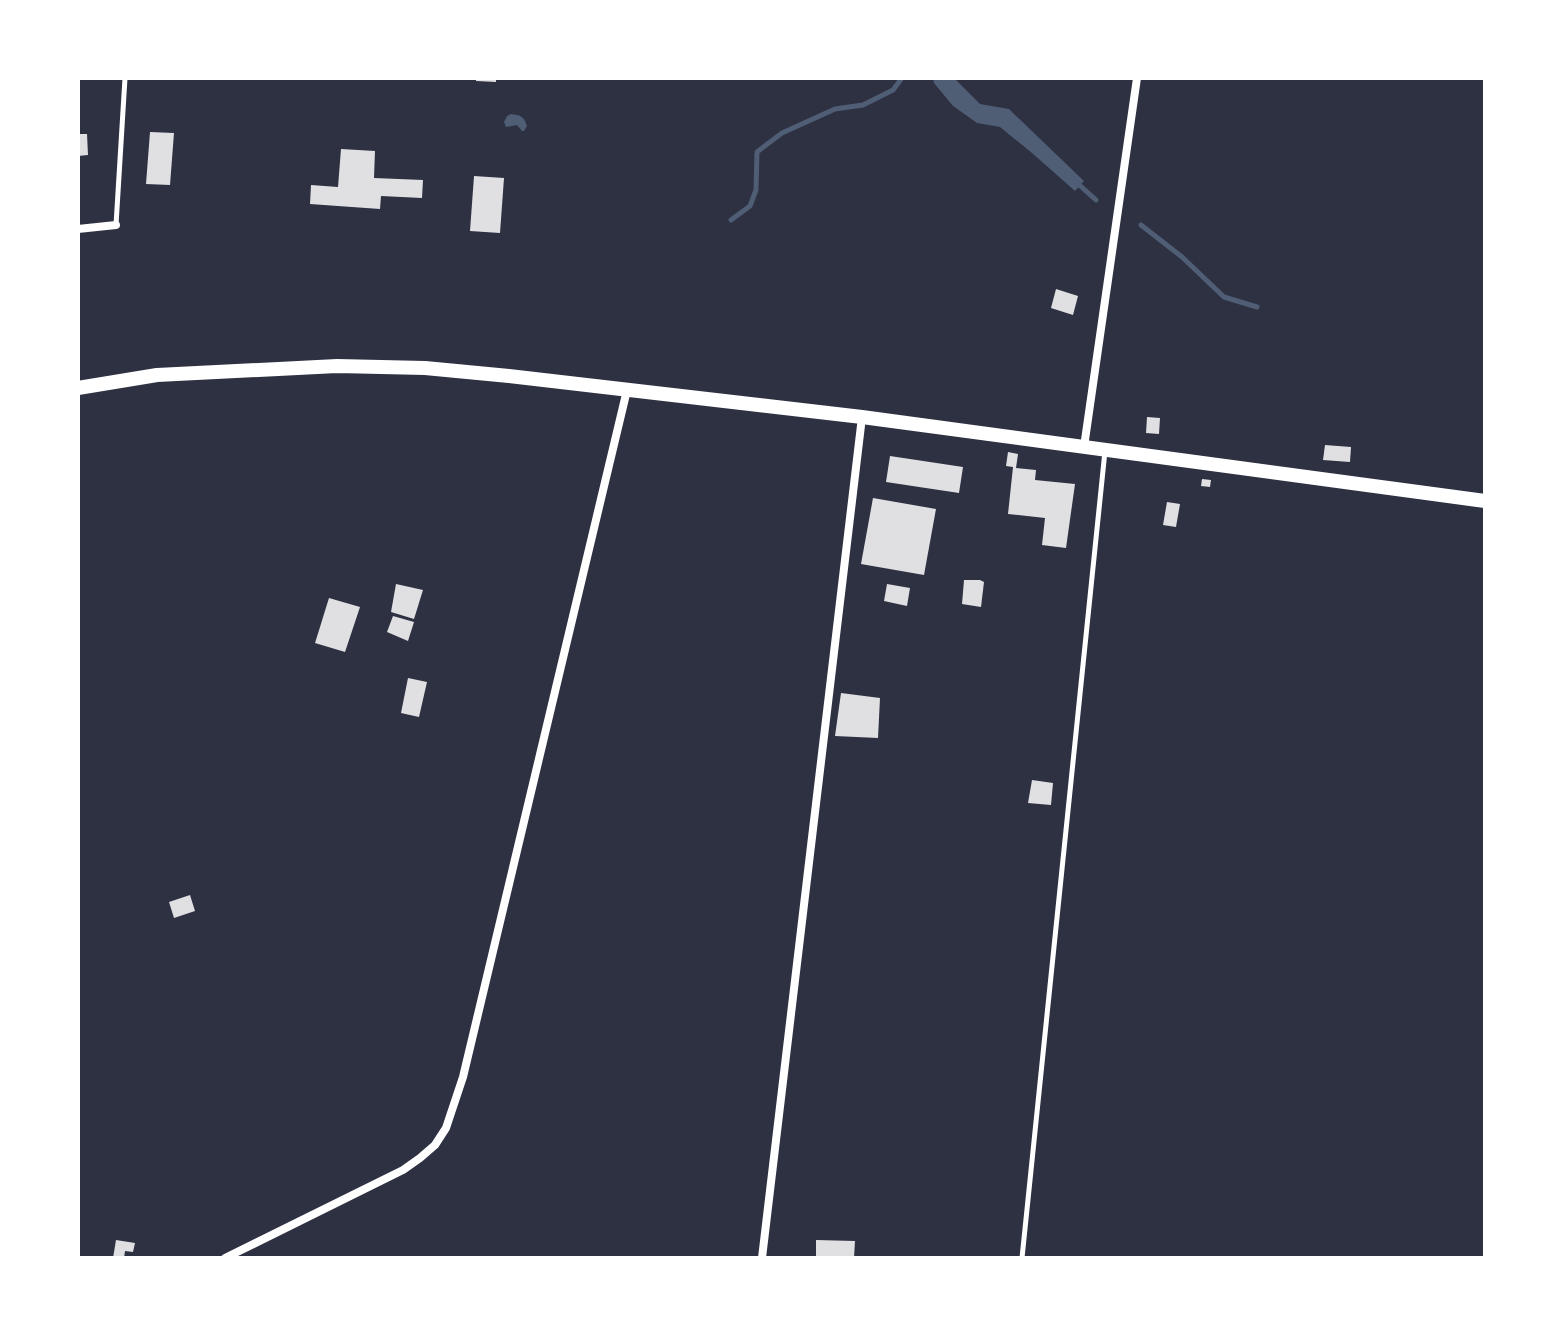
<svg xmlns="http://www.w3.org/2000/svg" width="1563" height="1336" font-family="Bitter,serif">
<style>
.water{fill:#4f5d75}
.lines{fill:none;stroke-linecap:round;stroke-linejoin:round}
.stream{stroke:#4f5d75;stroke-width:5}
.building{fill:#e0e0e3}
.service{stroke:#fff;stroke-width:5}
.minor{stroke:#fff;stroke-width:8}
.primary{stroke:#fff;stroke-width:14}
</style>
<rect width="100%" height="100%" fill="#2d3142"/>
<g class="water">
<path d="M 933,78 L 954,78 L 980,104 L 1009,109 L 1084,181 L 1075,191 L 1032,153 L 1000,127 L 977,123 L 953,106 L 934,83 Z"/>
<path d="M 511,114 C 520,115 524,116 527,126 L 524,131 L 522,131 L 517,125 L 506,127 L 504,122 L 507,116 Z"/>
</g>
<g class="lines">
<g class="stream">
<path d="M 1076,182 L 1096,200"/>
<path d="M 731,220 L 750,206 L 756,190 L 757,152 L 782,133 L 835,109 L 863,105 L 893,90 L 902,78"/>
<path d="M 1141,225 L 1182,257 L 1224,297 L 1257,307"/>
</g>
</g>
<g class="building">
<path d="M 476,78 L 496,78 L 496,82 L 476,81 Z"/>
<path d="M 150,132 L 174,133 L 170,185 L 146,184 Z"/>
<path d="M 78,134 L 87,134 L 88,155 L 78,156 Z"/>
<path d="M 341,149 L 375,151 L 374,178 L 423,180 L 422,198 L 381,196 L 380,209 L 310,204 L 311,185 L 338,187 Z"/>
<path d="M 474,176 L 504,178 L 500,233 L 470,231 Z"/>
<path d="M 1056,289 L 1078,296 L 1073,315 L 1051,308 Z"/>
<path d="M 1147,417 L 1160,418 L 1159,434 L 1146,433 Z"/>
<path d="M 1325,445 L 1351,447 L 1350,462 L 1323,460 Z"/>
<path d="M 1008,452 L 1018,454 L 1016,468 L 1036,470 L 1035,480 L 1075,484 L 1066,548 L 1042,545 L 1045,518 L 1008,514 L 1013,467 L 1006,466 Z"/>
<path d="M 890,456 L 963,467 L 959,493 L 886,482 Z"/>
<path d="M 1202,479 L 1211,480 L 1210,487 L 1201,486 Z"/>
<path d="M 873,498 L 936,509 L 924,575 L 861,564 Z"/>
<path d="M 1167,502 L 1180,504 L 1176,527 L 1163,525 Z"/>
<path d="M 964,580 L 980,580 L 984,582 L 981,607 L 962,604 Z"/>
<path d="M 396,584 L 423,590 L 414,619 L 391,612 Z"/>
<path d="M 887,584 L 910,588 L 907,606 L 884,601 Z"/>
<path d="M 329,598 L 360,607 L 345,652 L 315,643 Z"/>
<path d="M 393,616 L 414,622 L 408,641 L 387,632 Z"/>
<path d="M 408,678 L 427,682 L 419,717 L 401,713 Z"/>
<path d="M 841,693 L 880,698 L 878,738 L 835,736 Z"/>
<path d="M 1032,780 L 1053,783 L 1051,805 L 1028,803 Z"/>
<path d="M 190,895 L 195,911 L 174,918 L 169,902 Z"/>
<path d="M 116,1240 L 135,1243 L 133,1252 L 125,1251 L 124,1258 L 113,1258 Z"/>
<path d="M 816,1240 L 855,1241 L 854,1258 L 816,1258 Z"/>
</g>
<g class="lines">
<g class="service">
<path d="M 116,225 L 125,78"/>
<path d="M 1022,1258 L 1105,451"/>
</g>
<g class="minor">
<path d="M 78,229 L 116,225"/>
<path d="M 1084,447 L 1137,78"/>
<path d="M 225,1258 L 403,1170 L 420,1158 L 435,1145 L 446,1128 L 463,1077 L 627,390"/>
<path d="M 762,1258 L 862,417"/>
</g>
<path class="primary" d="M 78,388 L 157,375 L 337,366 L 425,368 L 509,376 L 862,417 L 1485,501"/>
</g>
<rect width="1563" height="1336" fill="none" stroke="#ffffff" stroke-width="160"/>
</svg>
